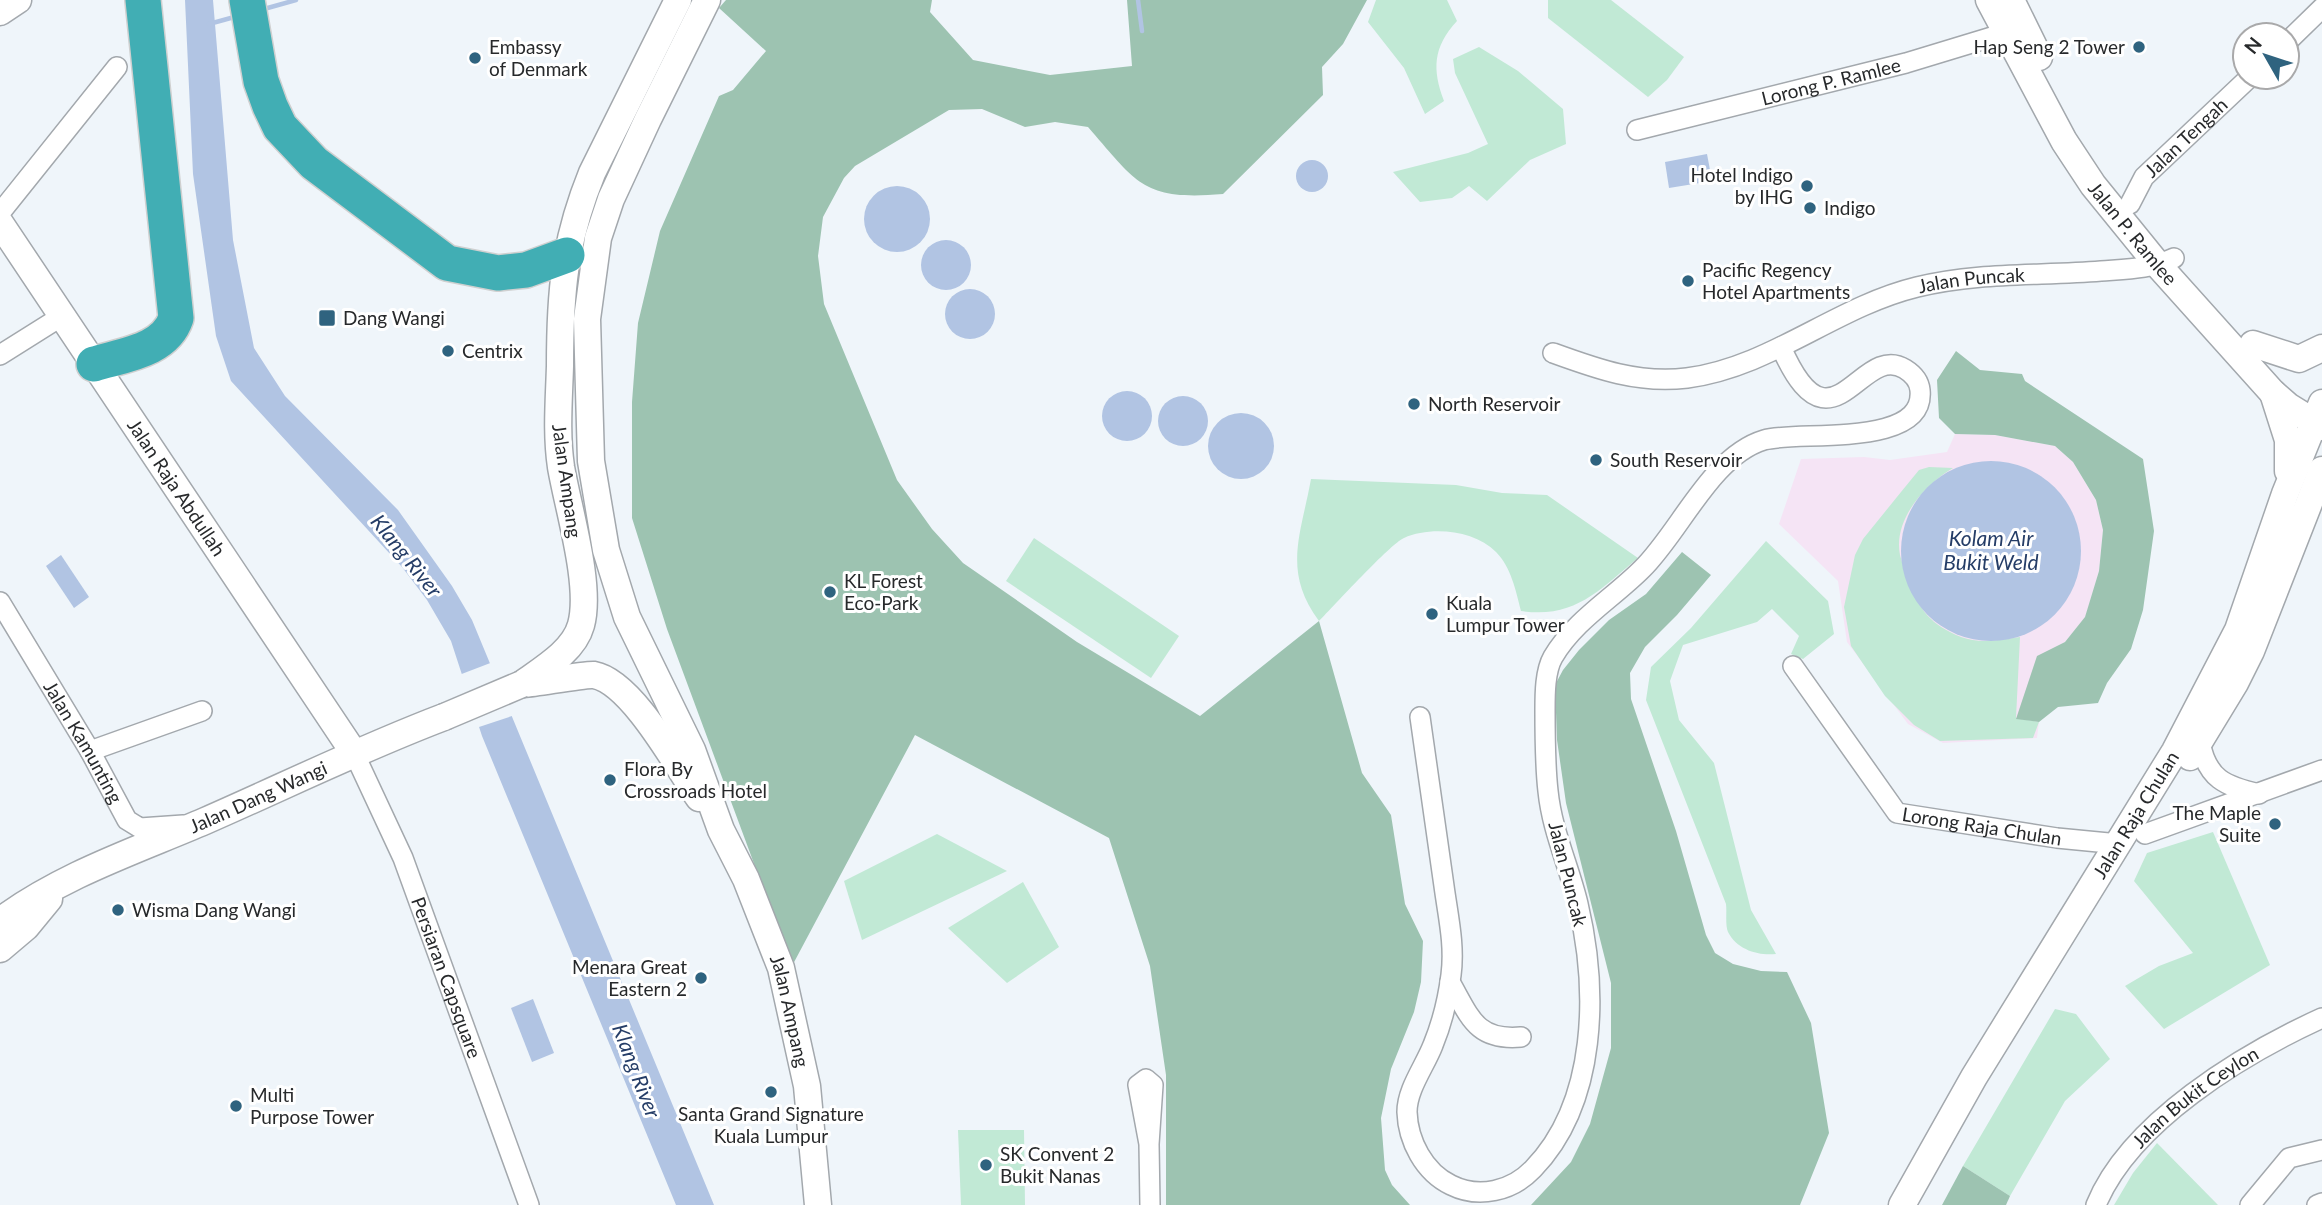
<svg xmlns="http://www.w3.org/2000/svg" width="2322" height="1205" font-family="Lato,sans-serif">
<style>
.industrial{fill:#f5e4f5}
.green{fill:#c1e9d5}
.forest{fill:#9dc3b1}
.water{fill:#b1c4e3}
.pier{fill:#eff5fa}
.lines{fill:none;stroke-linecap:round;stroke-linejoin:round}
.stream{stroke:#b1c4e3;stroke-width:4.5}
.street-casing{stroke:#a3a8ad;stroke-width:22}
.secondary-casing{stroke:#a3a8ad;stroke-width:29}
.highway-casing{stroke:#cfd0d0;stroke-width:38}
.street{stroke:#fff;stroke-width:19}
.secondary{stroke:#fff;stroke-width:26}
.highway{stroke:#41aeb4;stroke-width:35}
.secondary-bridge-casing{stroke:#a3a8ad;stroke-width:29;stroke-linecap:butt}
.secondary-bridge{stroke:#fff;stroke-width:26}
.poi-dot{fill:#2f637f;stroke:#fff;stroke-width:2.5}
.labels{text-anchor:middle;stroke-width:6;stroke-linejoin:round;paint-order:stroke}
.poi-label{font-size:19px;fill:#27292b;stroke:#fff;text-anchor:start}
.street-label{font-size:19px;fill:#27292b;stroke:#fff}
.water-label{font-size:21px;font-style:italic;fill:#253d67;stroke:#fff}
</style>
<rect width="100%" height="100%" fill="#eff5fa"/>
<path class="industrial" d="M 1955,434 L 1995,435 L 2055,446 L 2073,462 L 2096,500 L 2103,530 L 2099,571 L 2085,618 L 2065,642 L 2037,657 L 2017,719 L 2039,722 L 2037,738 L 1943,743 L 1908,724 L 1847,642 L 1838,581 L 1779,524 L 1801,459 L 1864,457 L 1890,460 L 1947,452 Z"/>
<g class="green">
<path d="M 1376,0 L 1447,0 L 1457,21 C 1433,47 1432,69 1444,101 L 1425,114 L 1404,68 L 1368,22 Z"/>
<path d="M 1548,0 L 1611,0 L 1684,57 L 1667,80 L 1648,97 L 1548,18 Z"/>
<path d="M 1479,47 L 1518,71 L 1563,109 L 1566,144 L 1530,160 L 1487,201 L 1469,186 L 1452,198 L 1420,202 L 1393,172 L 1468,153 L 1488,144 L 1455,73 L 1453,59 Z"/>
<path d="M 1929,467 L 1953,468 C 1925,485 1893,519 1900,555 C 1902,564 1906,572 1909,581 C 1919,610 1931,625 1961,637 C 1980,644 2000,640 2020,637 L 2016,718 L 2039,722 L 2033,738 L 1940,741 L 1914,725 L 1885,696 L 1851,646 L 1844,607 L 1855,555 L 1863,539 L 1901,492 L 1919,470 Z"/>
<path d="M 1311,479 L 1456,485 L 1502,493 L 1547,495 L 1638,558 C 1599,590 1575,619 1521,611 C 1516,591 1511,567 1496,552 C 1474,530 1431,526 1404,538 C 1390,544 1334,606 1319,621 C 1282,571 1301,535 1311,479 Z"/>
<path d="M 1034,538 L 1179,636 L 1151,678 L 1006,581 Z"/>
<path d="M 1766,541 L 1828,601 L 1834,634 L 1803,659 L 1791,654 L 1799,636 L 1772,609 L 1757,622 L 1683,645 L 1670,681 L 1679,720 L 1714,763 L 1751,910 L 1776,954 C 1759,956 1737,950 1728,932 C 1725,925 1727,912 1726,904 L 1646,700 L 1651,667 L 1691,628 Z"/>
<path d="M 2213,832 L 2270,965 L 2164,1029 L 2125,986 L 2159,966 L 2193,953 L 2134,881 L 2147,853 Z"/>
<path d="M 937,834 L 1007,871 L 862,940 L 844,881 Z"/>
<path d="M 1023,882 L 1059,947 L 1007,983 L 948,928 Z"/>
<path d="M 2055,1009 L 2076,1014 L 2110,1059 L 2065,1101 L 2010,1196 L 1963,1166 Z"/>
<path d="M 958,1130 L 1024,1130 L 1025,1205 L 961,1205 Z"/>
<path d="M 2157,1143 L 2218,1205 L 2114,1205 L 2133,1173 Z"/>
</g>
<g class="forest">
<path d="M 726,0 L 932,0 L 930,12 L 973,60 L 1050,75 L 1132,66 L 1127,0 L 1367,0 L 1343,44 L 1322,67 L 1323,95 L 1223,194 C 1143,201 1137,183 1088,127 L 1055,122 L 1025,127 L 982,109 L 949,110 L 855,166 L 844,178 L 823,217 L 818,256 L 824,304 L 897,480 L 932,529 L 963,563 L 1077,642 L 1200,716 L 1319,621 L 1362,773 L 1391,815 L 1405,904 L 1423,941 L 1421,982 L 1414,1012 L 1391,1069 L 1381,1118 L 1385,1170 L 1392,1185 L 1410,1205 L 1166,1205 L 1166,1075 L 1150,966 L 1109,838 L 915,735 L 792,966 L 667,629 L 632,518 L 632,402 L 638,323 L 660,231 L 719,96 L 733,90 L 766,51 L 719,8 Z"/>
<path d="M 1956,351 L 1980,370 L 2022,374 L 2025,381 L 2143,459 L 2154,531 L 2143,610 L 2131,649 L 2107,683 L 2098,703 L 2058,707 L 2039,722 L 2016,719 L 2037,656 L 2065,642 L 2085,617 L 2099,571 L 2103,530 L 2096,500 L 2073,462 L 2055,446 L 1995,435 L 1955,434 L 1939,418 L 1937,380 Z"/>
<path d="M 1682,552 L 1711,575 L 1677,615 L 1645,647 L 1630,673 L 1631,699 L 1676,831 L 1706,935 L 1715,953 L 1733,964 L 1761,971 L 1787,972 L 1811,1023 L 1829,1133 L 1800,1205 L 1531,1205 L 1571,1162 L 1590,1124 L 1611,1048 L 1611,983 L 1566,803 L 1557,740 L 1555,685 L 1563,670 L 1579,650 L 1609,620 L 1646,594 Z"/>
<path d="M 1963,1166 L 2010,1196 L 2006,1205 L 1942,1205 Z"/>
</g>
<g class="water">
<path d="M 185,0 L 213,0 L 233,240 L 254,348 L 285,396 L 398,510 L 452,586 L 472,620 L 714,1205 L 676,1205 L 482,736 L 451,641 L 427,600 L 402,567 L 231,381 L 216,336 L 193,174 Z"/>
<path d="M 1707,154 L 1712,181 L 1669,188 L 1665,162 Z"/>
<circle cx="1312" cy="176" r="16"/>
<circle cx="897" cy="219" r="33"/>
<circle cx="946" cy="265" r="25"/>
<circle cx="970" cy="314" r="25"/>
<circle cx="1127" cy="416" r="25"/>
<circle cx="1183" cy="421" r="25"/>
<circle cx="1241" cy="446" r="33"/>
<circle cx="1991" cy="551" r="90"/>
<path d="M 61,555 L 89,597 L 74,608 L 46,566 Z"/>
<path d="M 533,999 L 554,1053 L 532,1062 L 511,1008 Z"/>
</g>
<path class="pier" d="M 493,662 L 515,715 L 476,728 L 459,675 Z"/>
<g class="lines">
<g class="stream">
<path d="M 1138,0 L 1142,31"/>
<path d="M 264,9 L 296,0"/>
<path d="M 209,24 L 238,16"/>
</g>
<g class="street-casing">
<g id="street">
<path d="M 2287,42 L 2322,8"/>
<path id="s1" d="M 1637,130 L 1906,63 L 2018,29"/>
<path id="s2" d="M 2130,204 L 2144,177 L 2250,77"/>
<path d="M 0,213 L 117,67"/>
<path id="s3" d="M 1553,353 C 1597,369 1638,384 1687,378 C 1771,367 1835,307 1917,287 C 1978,272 2039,276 2101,271 C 2127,269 2151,269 2174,258"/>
<path d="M 0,355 L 62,316"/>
<path id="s4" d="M 0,602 L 90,751 L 127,820 L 140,828 L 183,825"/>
<path id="s5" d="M 1793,666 L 1897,813 L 2057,838 L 2119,844"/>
<path d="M 1420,717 C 1428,773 1436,830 1444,886 C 1448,916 1455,945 1451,975 C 1448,999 1442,1023 1433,1045 C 1425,1066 1407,1089 1407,1112 C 1408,1141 1424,1172 1451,1185 C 1479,1199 1512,1191 1533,1169 C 1598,1102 1598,989 1578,904 C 1569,866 1552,831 1548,791 C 1545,765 1545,736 1545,710 C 1545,694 1545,671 1553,657 C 1575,620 1612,599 1642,569 C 1680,532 1711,456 1764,440 C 1798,430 1926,449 1920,390 C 1919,380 1913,374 1905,369 C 1860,341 1832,463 1781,347"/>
<path d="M 2200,742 C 2207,779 2225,786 2259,794"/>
<path d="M 90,751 L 202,711"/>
<path id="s6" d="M 354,753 L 403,858 L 529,1205"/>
<path d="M 2145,834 L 2322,770"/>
<path d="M 1450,982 C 1470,1017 1476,1041 1521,1037"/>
<path d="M 1149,1144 L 1138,1085 L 1146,1079 L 1153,1085 L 1149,1144 L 1150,1205"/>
<path id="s7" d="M 2096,1205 C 2130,1122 2243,1054 2322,1018"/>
<path d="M 2250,1205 L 2289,1158 L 2322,1150"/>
<path d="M 2317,1205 L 2322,1203"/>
</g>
</g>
<g class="secondary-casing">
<g id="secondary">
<path id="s8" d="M 707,0 L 648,119 L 611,199 L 598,238 L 587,319 L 591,461 L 606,550 L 627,617 L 692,750 L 721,830 L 746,879 L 781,968 L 807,1086 L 818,1205"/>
<path id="s9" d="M 1989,0 L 2064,141 L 2093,185 L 2158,265 L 2272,392 L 2288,406 L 2322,427"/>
<path d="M 2011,0 L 2039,57"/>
<path d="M 0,12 L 18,0"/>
<path id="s10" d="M 0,223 L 354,753"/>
<path d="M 2253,344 L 2299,359 L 2322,348"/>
<path d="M 2273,393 L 2288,440 L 2288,471"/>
<path d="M 522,684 C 543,669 574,651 581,625 C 592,586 568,508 561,467 C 556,433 559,400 560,366 C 560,292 564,242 592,173 L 678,0"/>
<path d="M 524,684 C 538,683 585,674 594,675 C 632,682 677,766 699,798"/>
<path d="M 2190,757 L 2235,683 L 2251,651 L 2322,470"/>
<path id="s11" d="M 0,921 C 62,875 135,851 205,821 C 285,786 362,748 444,717"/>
<path d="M 0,949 L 26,927 L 49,899"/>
<path id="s12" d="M 1902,1205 L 1974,1077 L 2175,751 L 2238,630 L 2285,494 L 2322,403"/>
</g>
</g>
<g class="highway-casing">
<g id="highway">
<path d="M 247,0 L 261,81 L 270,106 L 280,127 L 314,163 L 447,263 L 498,273 L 526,270 L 567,255"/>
<path d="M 94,364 C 123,355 165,351 176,318 L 143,0"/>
</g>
</g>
<use href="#street" class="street"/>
<use href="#secondary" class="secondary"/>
<use href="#highway" class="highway"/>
<g class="secondary-bridge-casing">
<path id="secondary-bridge" d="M 444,717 L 522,684"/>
</g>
<use href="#secondary-bridge" class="secondary-bridge"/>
</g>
<g class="poi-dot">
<circle cx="2139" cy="47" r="7"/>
<circle cx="475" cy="58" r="7"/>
<circle cx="1807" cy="186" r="7"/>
<circle cx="1810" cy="208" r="7"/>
<circle cx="1688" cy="281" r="7"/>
<rect x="318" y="309" width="18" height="18" rx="3.5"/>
<circle cx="448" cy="351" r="7"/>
<circle cx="1414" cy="404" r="7"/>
<circle cx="1596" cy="460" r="7"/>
<circle cx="830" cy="592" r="7"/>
<circle cx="1432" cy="614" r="7"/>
<circle cx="610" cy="780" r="7"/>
<circle cx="2275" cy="824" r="7"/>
<circle cx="118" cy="910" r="7"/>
<circle cx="701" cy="978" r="7"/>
<circle cx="771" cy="1092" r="7"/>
<circle cx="236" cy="1106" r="7"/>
<circle cx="986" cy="1165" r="7"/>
</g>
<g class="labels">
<g class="poi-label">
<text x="489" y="54">Embassy<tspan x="489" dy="22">of Denmark</tspan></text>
<text x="2125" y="54" text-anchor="end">Hap Seng 2 Tower</text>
<text x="1793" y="182" text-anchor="end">Hotel Indigo<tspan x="1793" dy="22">by IHG</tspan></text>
<text x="1824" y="215">Indigo</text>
<text x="1702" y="277">Pacific Regency<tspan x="1702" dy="22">Hotel Apartments</tspan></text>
<text x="343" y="325">Dang Wangi</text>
<text x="462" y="358">Centrix</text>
<text x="1428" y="411">North Reservoir</text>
<text x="1610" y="467">South Reservoir</text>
<text x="844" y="588">KL Forest<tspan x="844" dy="22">Eco-Park</tspan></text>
<text x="1446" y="610">Kuala<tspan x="1446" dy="22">Lumpur Tower</tspan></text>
<text x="624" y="776">Flora By<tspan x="624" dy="22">Crossroads Hotel</tspan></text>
<text x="2261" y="820" text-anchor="end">The Maple<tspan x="2261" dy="22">Suite</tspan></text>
<text x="132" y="917">Wisma Dang Wangi</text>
<text x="687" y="974" text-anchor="end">Menara Great<tspan x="687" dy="22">Eastern 2</tspan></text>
<text x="250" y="1102">Multi<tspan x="250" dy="22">Purpose Tower</tspan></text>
<text x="771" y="1121" text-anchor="middle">Santa Grand Signature<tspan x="771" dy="22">Kuala Lumpur</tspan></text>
<text x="1000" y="1161">SK Convent 2<tspan x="1000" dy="22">Bukit Nanas</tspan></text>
</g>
<g class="street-label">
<text dy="7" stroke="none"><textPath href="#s1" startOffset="200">Lorong P. Ramlee</textPath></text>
<text dy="7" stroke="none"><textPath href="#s2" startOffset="88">Jalan Tengah</textPath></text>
<text dy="7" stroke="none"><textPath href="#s9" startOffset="275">Jalan P. Ramlee</textPath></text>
<text dy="7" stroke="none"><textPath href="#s3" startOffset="441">Jalan Puncak</textPath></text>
<text transform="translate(567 481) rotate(82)" y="7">Jalan Ampang</text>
<text dy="7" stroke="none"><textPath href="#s10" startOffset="318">Jalan Raja Abdullah</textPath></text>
<text dy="7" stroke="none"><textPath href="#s4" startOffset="163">Jalan Kamunting</textPath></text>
<text dy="7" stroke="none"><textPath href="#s11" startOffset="287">Jalan Dang Wangi</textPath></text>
<text dy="7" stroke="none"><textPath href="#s12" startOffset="455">Jalan Raja Chulan</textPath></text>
<text dy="7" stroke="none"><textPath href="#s5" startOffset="266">Lorong Raja Chulan</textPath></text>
<text transform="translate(1568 874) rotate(76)" y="7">Jalan Puncak</text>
<text dy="7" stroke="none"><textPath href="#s6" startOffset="243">Persiaran Capsquare</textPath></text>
<text dy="7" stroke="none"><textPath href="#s8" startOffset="1074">Jalan Ampang</textPath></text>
<text dy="7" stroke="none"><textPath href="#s7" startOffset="149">Jalan Bukit Ceylon</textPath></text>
</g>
<g class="water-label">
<text x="1991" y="546">Kolam Air<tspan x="1991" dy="24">Bukit Weld</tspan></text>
<text transform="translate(406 556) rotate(51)" y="7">Klang River</text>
<text transform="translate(636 1071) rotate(69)" y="7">Klang River</text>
</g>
</g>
<g transform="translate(2266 56) rotate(309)"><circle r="33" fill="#ffffff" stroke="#a9a9aa" stroke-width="2"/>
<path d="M0-5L12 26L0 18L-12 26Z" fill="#2f637f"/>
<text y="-10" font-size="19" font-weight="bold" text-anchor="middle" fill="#27292b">N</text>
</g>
</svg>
